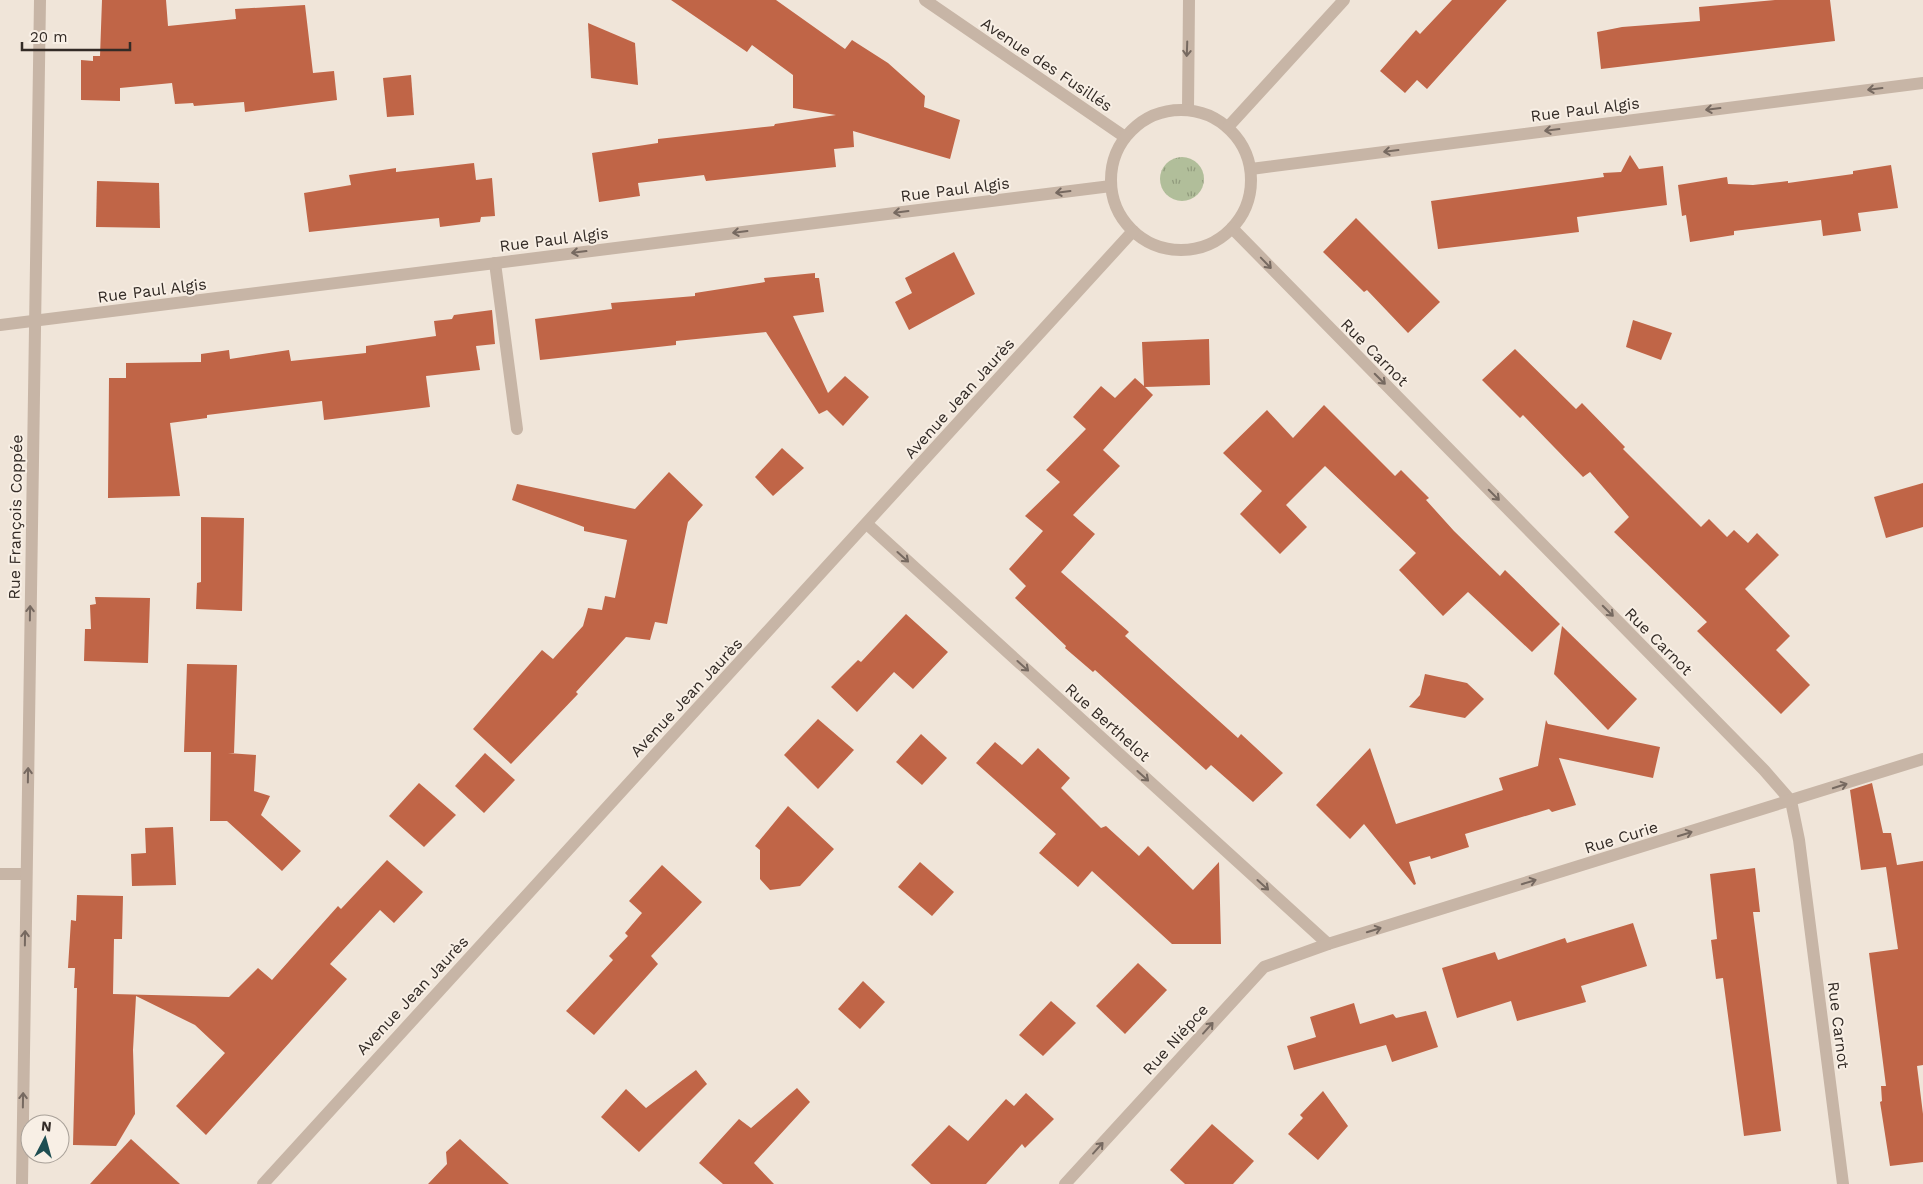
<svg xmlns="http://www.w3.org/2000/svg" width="1923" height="1184" font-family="'Work Sans',sans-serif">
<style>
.grass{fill:url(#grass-tufts)}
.building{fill:#c06547}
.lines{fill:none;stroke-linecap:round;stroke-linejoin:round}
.minor{stroke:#c7b5a6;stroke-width:12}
.oneway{stroke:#766960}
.labels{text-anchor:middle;stroke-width:4;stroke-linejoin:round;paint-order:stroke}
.street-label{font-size:16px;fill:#332b26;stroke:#f8efe5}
</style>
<defs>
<pattern id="grass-tufts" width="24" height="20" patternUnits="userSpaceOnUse" patternTransform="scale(1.25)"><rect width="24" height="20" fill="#b1be9a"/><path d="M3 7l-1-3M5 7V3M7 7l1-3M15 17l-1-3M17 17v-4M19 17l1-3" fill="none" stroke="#919b7d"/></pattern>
</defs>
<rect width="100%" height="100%" fill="#f0e5d9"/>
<circle class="grass" cx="1182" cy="179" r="22"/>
<g class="building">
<path d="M 102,0 L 166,0 L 168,26 L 236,19 L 235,9 L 305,5 L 313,73 L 334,71 L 337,100 L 245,112 L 244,102 L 194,106 L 193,103 L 175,104 L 172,83 L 120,88 L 120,101 L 81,100 L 81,60 L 93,61 L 93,56 L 100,56 Z"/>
<path d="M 671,0 L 776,0 L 845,49 L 852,40 L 888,63 L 925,96 L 924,107 L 960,120 L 950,159 L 853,131 L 854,147 L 834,149 L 836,167 L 706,181 L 704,175 L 638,183 L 640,196 L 599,202 L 592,153 L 658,143 L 658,139 L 774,126 L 775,124 L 836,115 L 793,108 L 793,75 L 752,45 L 747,52 Z"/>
<path d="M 1452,0 L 1507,0 L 1427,89 L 1417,80 L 1405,93 L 1380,71 L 1416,30 L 1420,34 Z"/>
<path d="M 1775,0 L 1830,0 L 1835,41 L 1601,69 L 1597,32 L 1622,27 L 1700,21 L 1699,7 Z"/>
<path d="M 588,23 L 635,43 L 638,85 L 591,78 Z"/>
<path d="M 411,75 L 414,115 L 387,117 L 383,78 Z"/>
<path d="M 1630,155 L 1639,169 L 1663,166 L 1667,205 L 1577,217 L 1579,232 L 1438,249 L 1431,201 L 1604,177 L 1603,173 L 1621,172 Z"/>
<path d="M 474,163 L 476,180 L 492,178 L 495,216 L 481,217 L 480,222 L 440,227 L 439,218 L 309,232 L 304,193 L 351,185 L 349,175 L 396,168 L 396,172 Z"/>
<path d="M 1891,165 L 1898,208 L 1858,213 L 1861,231 L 1823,236 L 1821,220 L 1734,231 L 1734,235 L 1690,242 L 1686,215 L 1682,216 L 1678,185 L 1727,177 L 1728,184 L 1753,185 L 1788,181 L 1788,183 L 1853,174 L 1853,171 Z"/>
<path d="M 97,181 L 159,183 L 160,228 L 96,227 Z"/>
<path d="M 1356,218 L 1440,302 L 1408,333 L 1367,290 L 1364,292 L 1323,252 Z"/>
<path d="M 954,252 L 975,294 L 909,330 L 895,302 L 912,293 L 905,278 Z"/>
<path d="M 815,273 L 815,278 L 819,278 L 824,312 L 793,316 L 828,393 L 845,376 L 869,397 L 843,426 L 827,410 L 819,414 L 766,332 L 676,341 L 676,345 L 540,360 L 535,319 L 612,309 L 611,303 L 695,296 L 695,293 L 765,282 L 764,278 Z"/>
<path d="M 492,310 L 495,344 L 476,346 L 480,370 L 426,376 L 430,407 L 324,420 L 322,401 L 207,415 L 207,418 L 170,423 L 180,496 L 108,498 L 109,378 L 126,378 L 126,363 L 201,362 L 201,354 L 229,350 L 230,359 L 289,350 L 291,361 L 366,353 L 366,346 L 436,336 L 434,321 L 452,319 L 454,315 Z"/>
<path d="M 1633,320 L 1672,333 L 1661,360 L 1626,347 Z"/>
<path d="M 1209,339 L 1210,385 L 1145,387 L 1153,395 L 1103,450 L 1120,466 L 1073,515 L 1095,534 L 1061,572 L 1129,632 L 1125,636 L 1168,675 L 1238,738 L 1241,734 L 1283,773 L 1253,802 L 1211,765 L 1206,770 L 1095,670 L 1093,672 L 1065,648 L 1066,646 L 1015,598 L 1026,586 L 1009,569 L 1043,531 L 1025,516 L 1060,482 L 1046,470 L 1086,429 L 1073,417 L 1101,386 L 1115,398 L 1135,378 L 1144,386 L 1142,342 Z"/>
<path d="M 1515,349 L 1576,409 L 1582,403 L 1625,447 L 1623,449 L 1701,527 L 1709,519 L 1727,537 L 1734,530 L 1748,543 L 1757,533 L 1779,555 L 1745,589 L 1790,636 L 1776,650 L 1810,685 L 1781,714 L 1697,631 L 1707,622 L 1614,532 L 1629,517 L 1590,472 L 1583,477 L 1523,415 L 1520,418 L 1482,380 Z"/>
<path d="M 1324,405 L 1395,476 L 1401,470 L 1429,498 L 1426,500 L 1454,531 L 1500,576 L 1505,570 L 1560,624 L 1532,652 L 1468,592 L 1443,616 L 1399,570 L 1416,553 L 1325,466 L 1286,505 L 1307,527 L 1280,554 L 1240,514 L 1262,491 L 1223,453 L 1267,410 L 1293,438 Z"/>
<path d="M 782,448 L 804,468 L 773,496 L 755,477 Z"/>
<path d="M 669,472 L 703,505 L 688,522 L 667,624 L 655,622 L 650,640 L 626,637 L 576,692 L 578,694 L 511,764 L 473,729 L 542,650 L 553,659 L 583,626 L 588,608 L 602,610 L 605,596 L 615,598 L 627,540 L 584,531 L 584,527 L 512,500 L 517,484 L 635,509 Z"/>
<path d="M 1923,483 L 1923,527 L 1886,538 L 1874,497 Z"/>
<path d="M 201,517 L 244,518 L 242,611 L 196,609 L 197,583 L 201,582 Z"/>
<path d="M 95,597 L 150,598 L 148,663 L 84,661 L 85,629 L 91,629 L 90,605 L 96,604 Z"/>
<path d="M 906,614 L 948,652 L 913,689 L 894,672 L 857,712 L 831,687 L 858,660 L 861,662 Z"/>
<path d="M 1562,626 L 1637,699 L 1608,730 L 1554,674 Z"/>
<path d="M 187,664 L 237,665 L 234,753 L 228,753 L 256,755 L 254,791 L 270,796 L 261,815 L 301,851 L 282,871 L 227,821 L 210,821 L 211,752 L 184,752 Z"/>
<path d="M 1425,674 L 1467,683 L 1484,699 L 1465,718 L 1409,707 L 1420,695 Z"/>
<path d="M 818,719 L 854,750 L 818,789 L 784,755 Z"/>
<path d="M 1546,720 L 1548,724 L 1660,747 L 1653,778 L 1559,758 L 1576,805 L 1552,812 L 1549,809 L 1465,834 L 1469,847 L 1431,859 L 1430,856 L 1409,862 L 1416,884 L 1414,885 L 1364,824 L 1350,839 L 1316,805 L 1370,748 L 1396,824 L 1503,790 L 1499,778 L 1538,766 Z"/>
<path d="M 921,734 L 947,758 L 922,785 L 896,762 Z"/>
<path d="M 995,742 L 1022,765 L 1038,748 L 1070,778 L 1061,788 L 1101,828 L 1106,826 L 1139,856 L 1148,846 L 1193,890 L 1219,862 L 1221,944 L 1172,944 L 1092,871 L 1078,887 L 1039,853 L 1056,834 L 976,763 Z"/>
<path d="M 485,753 L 515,780 L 484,813 L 455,786 Z"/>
<path d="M 419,783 L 456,815 L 424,847 L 389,816 Z"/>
<path d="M 1872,783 L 1883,833 L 1891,833 L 1897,865 L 1923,861 L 1923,1065 L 1917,1066 L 1923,1114 L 1923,1162 L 1890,1166 L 1880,1102 L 1882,1101 L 1881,1086 L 1886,1086 L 1869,953 L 1898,949 L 1886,867 L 1861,870 L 1850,790 Z"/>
<path d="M 788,806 L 834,849 L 800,886 L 770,890 L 760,879 L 760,850 L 755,846 Z"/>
<path d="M 173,827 L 176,885 L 132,886 L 131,854 L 146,853 L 145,828 Z"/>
<path d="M 387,860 L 423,892 L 394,923 L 380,910 L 330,964 L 347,979 L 206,1135 L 176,1106 L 225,1053 L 195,1025 L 136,996 L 133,1050 L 135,1114 L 116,1146 L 73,1145 L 77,988 L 74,988 L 75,968 L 68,968 L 71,920 L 76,921 L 77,895 L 123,896 L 122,939 L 114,939 L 113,994 L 229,997 L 258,968 L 272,980 L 338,906 L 341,909 Z"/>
<path d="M 920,862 L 954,892 L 932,916 L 898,887 Z"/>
<path d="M 662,865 L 702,902 L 651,956 L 658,964 L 594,1035 L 566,1011 L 613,960 L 609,956 L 628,936 L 625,933 L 642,913 L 629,901 Z"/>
<path d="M 1755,868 L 1760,912 L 1753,912 L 1781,1131 L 1744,1136 L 1723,978 L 1716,979 L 1711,940 L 1717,939 L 1710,874 Z"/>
<path d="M 1633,923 L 1647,966 L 1581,986 L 1586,1002 L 1517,1021 L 1511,1001 L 1457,1018 L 1442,968 L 1495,952 L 1498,960 L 1565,938 L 1567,943 Z"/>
<path d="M 1138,963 L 1167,990 L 1125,1034 L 1096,1006 Z"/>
<path d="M 863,981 L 885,1002 L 860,1029 L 838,1009 Z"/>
<path d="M 1051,1001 L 1076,1023 L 1043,1056 L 1019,1035 Z"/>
<path d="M 1354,1003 L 1360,1024 L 1393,1014 L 1396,1018 L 1426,1011 L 1438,1047 L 1392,1062 L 1386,1045 L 1294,1070 L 1287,1046 L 1316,1037 L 1310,1017 Z"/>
<path d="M 696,1070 L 707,1084 L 639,1152 L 601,1117 L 626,1089 L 646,1108 Z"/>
<path d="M 797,1088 L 810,1102 L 754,1163 L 774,1184 L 723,1184 L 699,1163 L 739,1119 L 751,1128 Z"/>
<path d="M 1323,1091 L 1348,1126 L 1318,1160 L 1288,1134 L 1303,1118 L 1300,1115 Z"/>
<path d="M 1026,1093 L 1054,1119 L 1025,1148 L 1022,1144 L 986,1184 L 931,1184 L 911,1165 L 949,1125 L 968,1141 L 1006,1099 L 1014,1106 Z"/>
<path d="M 1212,1124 L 1254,1161 L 1233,1184 L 1185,1184 L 1170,1170 Z"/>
<path d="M 131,1139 L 180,1184 L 90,1184 Z"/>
<path d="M 460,1139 L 509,1184 L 428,1184 L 447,1164 L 446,1152 Z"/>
</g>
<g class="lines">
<g class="minor">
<path d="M 925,0 L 1125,137"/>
<path d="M 1188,109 L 1189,0"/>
<circle cx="1181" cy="180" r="70"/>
<path d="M 1228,127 L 1344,0"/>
<path d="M 1251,169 L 1923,83"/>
<path d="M 1232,228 L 1764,770 L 1791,801 L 1799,840 L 1843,1184"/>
<path d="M 495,263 L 517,429"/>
<path d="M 0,325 L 1111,186"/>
<path d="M 867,524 L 1328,944"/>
<path d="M 0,874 L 26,874"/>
<path d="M 22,1184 L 40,0"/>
<path d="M 263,1184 L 1133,231"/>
<path d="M 1065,1184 L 1264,967 L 1328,944 L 1923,759"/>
</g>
</g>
<defs><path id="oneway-shaft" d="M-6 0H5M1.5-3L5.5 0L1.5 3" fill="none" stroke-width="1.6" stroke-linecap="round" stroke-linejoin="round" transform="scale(1.25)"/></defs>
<g class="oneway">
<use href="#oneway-shaft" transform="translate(1187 49) rotate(92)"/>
<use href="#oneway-shaft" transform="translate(1875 89) rotate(173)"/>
<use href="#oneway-shaft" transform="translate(1713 109) rotate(173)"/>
<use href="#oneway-shaft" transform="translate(1552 130) rotate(173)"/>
<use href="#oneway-shaft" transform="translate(1391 151) rotate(173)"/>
<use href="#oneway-shaft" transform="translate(1063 192) rotate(173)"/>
<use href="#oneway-shaft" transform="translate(901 212) rotate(173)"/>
<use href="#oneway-shaft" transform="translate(740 232) rotate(173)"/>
<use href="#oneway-shaft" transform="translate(579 252) rotate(173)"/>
<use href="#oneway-shaft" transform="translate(1266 263) rotate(46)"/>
<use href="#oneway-shaft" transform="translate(1380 379) rotate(45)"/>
<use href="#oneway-shaft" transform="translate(1494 495) rotate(45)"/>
<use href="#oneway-shaft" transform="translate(903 557) rotate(42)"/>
<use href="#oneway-shaft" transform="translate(1608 611) rotate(45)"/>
<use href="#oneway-shaft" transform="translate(30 613) rotate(-89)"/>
<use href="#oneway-shaft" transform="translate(1023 666) rotate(42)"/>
<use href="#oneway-shaft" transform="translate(28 775) rotate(-89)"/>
<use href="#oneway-shaft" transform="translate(1143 776) rotate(42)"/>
<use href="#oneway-shaft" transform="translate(1840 786) rotate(-18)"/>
<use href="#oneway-shaft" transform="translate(1685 834) rotate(-17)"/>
<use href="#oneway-shaft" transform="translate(1529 882) rotate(-17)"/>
<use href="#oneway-shaft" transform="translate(1263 885) rotate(42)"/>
<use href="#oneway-shaft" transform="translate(1374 930) rotate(-17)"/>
<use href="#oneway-shaft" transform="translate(25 938) rotate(-89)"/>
<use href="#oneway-shaft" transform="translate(1208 1028) rotate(-48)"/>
<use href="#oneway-shaft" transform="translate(23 1100) rotate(-89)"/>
<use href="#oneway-shaft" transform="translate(1098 1148) rotate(-48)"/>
</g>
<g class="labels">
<g class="street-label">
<text transform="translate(1047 64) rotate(34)" y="6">Avenue des Fusillés</text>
<text transform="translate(1585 109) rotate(-7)" y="6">Rue Paul Algis</text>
<text transform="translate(955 189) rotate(-7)" y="6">Rue Paul Algis</text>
<text transform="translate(554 239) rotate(-7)" y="6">Rue Paul Algis</text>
<text transform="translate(152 290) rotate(-7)" y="6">Rue Paul Algis</text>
<text transform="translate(1375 352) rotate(45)" y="6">Rue Carnot</text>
<text transform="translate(959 398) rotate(-48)" y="6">Avenue Jean Jaurès</text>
<text transform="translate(15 517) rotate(-89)" y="6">Rue François Coppée</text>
<text transform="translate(1659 641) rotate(45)" y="6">Rue Carnot</text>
<text transform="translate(686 697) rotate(-47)" y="6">Avenue Jean Jaurès</text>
<text transform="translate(1108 722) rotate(42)" y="6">Rue Berthelot</text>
<text transform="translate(1621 837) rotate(-17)" y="6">Rue Curie</text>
<text transform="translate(412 995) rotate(-47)" y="6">Avenue Jean Jaurès</text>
<text transform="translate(1839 1025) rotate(83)" y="6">Rue Carnot</text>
<text transform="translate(1175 1039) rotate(-48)" y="6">Rue Niépce</text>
</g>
</g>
<g transform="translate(45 1139) rotate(6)"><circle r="24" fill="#f8efe5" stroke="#a9a199"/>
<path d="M0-4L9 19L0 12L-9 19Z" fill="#1e4e52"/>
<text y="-8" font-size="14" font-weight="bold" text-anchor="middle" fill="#332b26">N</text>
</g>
<path d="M22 42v8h108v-8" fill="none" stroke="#332b26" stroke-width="2.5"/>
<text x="30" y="42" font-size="15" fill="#332b26" stroke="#f8efe5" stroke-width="4" paint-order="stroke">20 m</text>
</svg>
